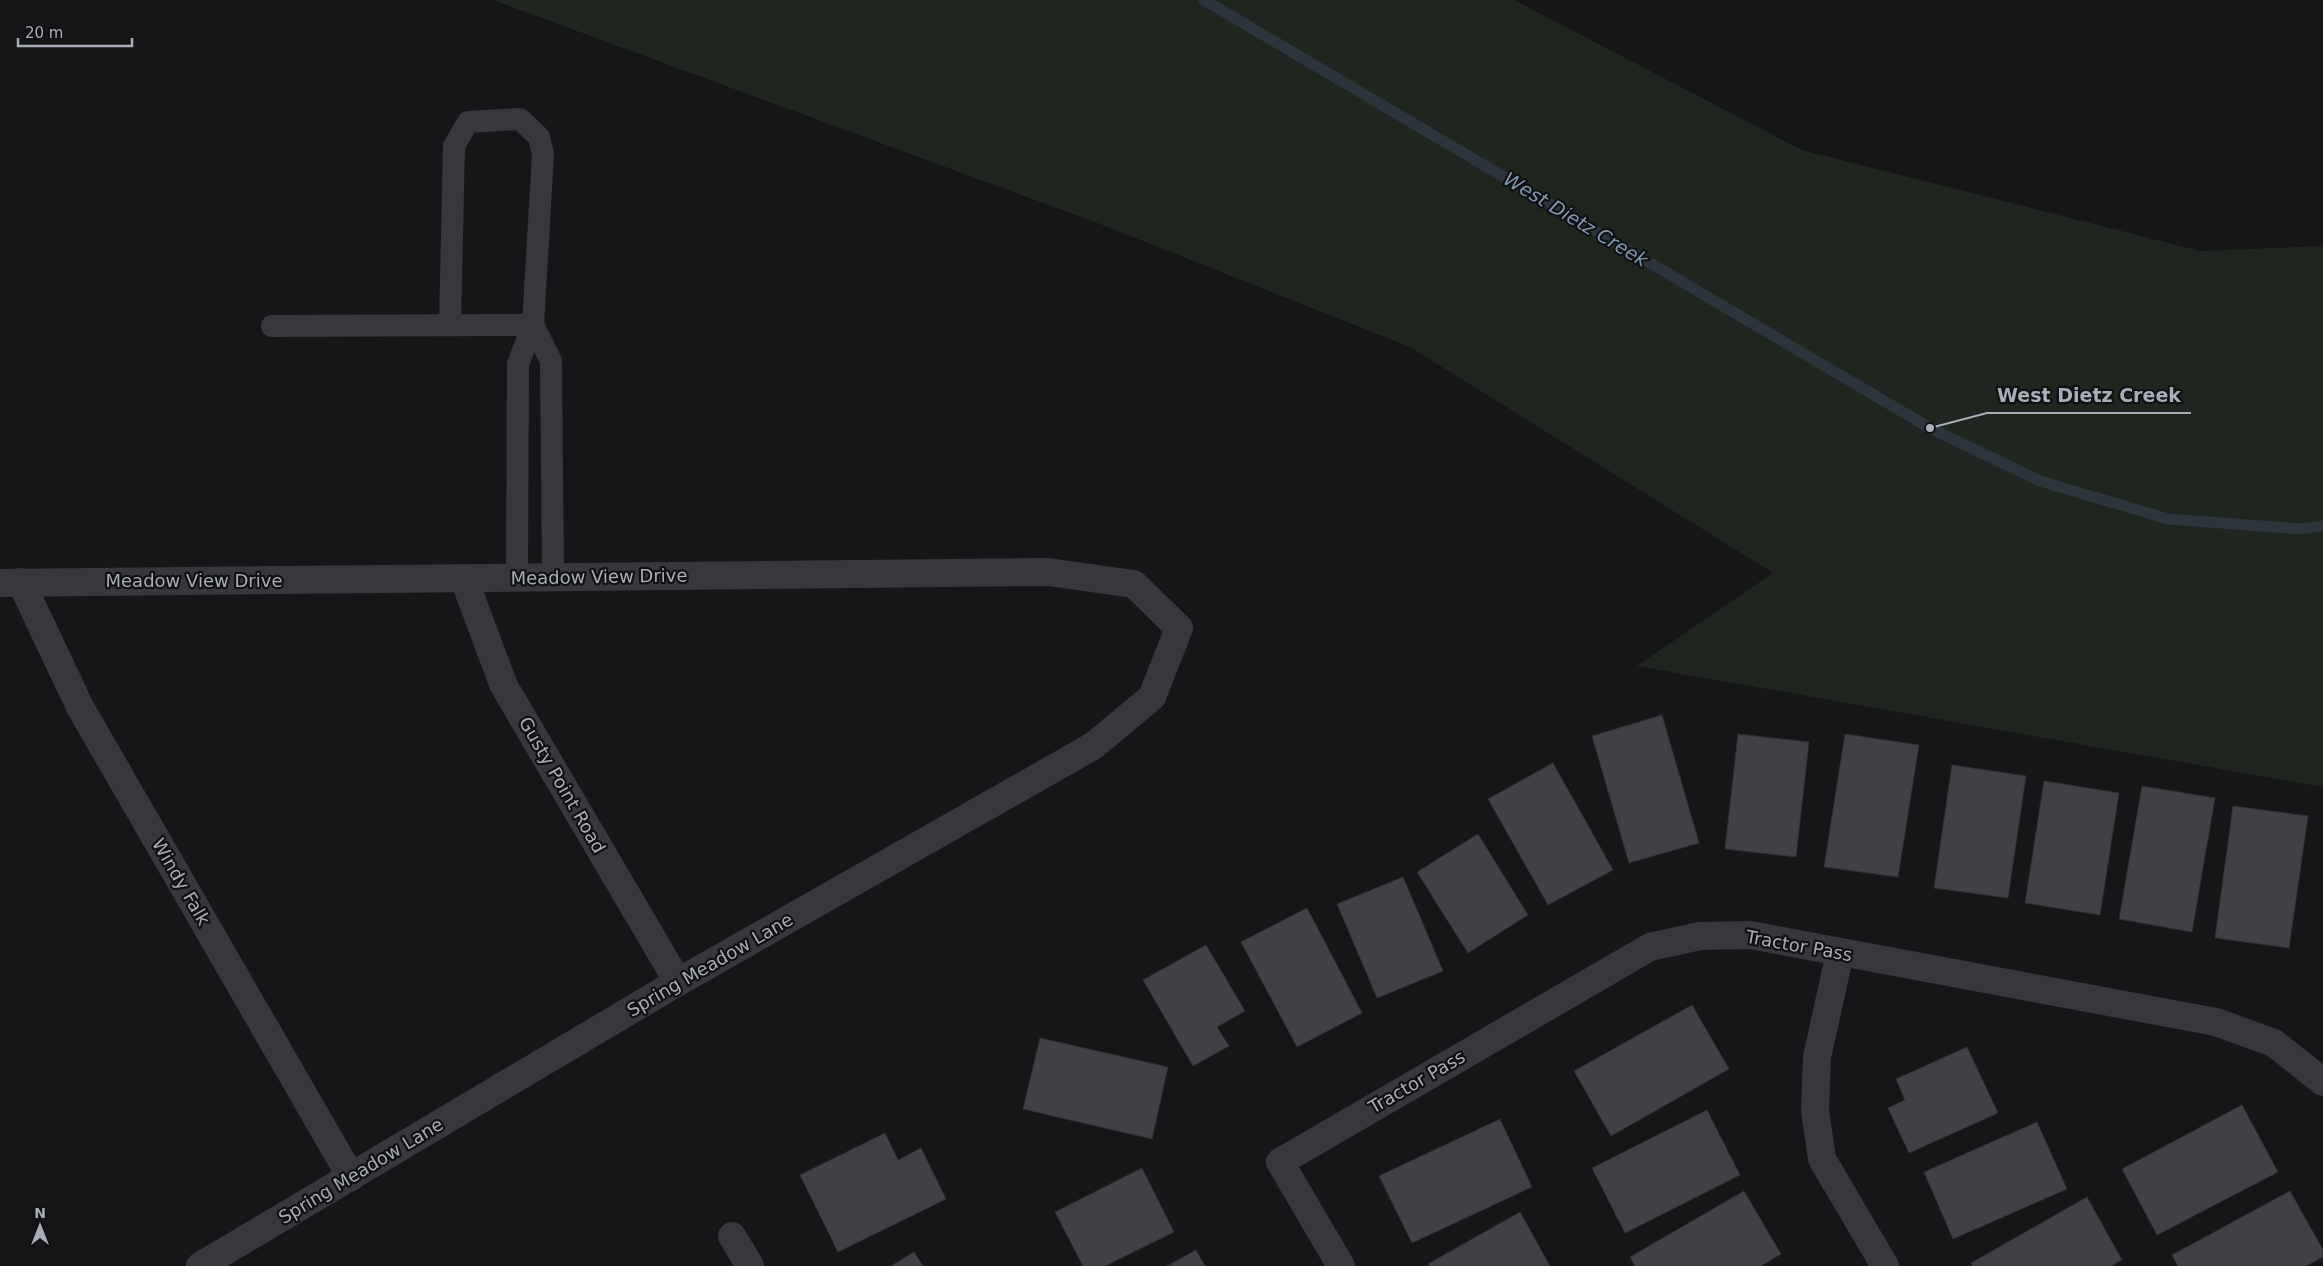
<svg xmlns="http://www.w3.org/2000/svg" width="2323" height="1266" font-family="'DejaVu Sans',sans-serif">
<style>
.green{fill:#1e261f}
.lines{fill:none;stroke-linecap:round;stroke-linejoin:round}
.stream{stroke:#2c353c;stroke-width:11}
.building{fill:#404145;stroke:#303034}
.lane{stroke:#37383d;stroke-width:22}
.street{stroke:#37383d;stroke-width:28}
.labels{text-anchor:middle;stroke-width:4.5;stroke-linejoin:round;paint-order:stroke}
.street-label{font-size:18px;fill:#a8adb8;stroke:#111113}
.water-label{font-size:19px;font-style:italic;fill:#7f9bb3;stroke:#111113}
.leader{fill:none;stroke:#a8adb8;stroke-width:2}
.callout-dot{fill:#a8adb8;stroke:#111113;stroke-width:2}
.callout-label{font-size:19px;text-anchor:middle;font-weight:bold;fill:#a8adb8;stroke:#111113;stroke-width:4.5;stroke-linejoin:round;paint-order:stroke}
</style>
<rect width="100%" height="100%" fill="#161618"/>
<path class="green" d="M 493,0 L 1514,0 L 1802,150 L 2200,251 L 2323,246 L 2323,787 L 1637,666 L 1773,573 L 1410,347 L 1100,224 Z"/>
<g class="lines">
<path class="stream" d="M 1204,0 L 1930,428 L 2040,481 L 2168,519 L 2300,529 L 2323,526"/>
</g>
<g class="building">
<path d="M 1662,715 L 1699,843 L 1629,863 L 1592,736 Z"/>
<path d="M 1738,734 L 1809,742 L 1796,857 L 1725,849 Z"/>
<path d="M 1845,734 L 1919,745 L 1898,877 L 1824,867 Z"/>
<path d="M 1553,763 L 1613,870 L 1548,905 L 1488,799 Z"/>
<path d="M 1952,765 L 2026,776 L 2008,898 L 1934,888 Z"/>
<path d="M 2044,781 L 2119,793 L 2100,915 L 2025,903 Z"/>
<path d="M 2142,786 L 2215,798 L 2192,932 L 2119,919 Z"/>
<path d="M 2233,806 L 2308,816 L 2289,948 L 2215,938 Z"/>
<path d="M 1478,834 L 1528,915 L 1468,953 L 1417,872 Z"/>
<path d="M 1403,877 L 1443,971 L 1377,998 L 1337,904 Z"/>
<path d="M 1307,908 L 1362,1013 L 1297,1047 L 1241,942 Z"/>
<path d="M 1206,945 L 1245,1011 L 1217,1027 L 1229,1046 L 1193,1066 L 1143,980 Z"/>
<path d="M 1692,1005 L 1729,1069 L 1611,1136 L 1574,1071 Z"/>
<path d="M 1040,1038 L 1168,1067 L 1152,1139 L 1023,1109 Z"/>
<path d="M 1967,1047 L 1998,1113 L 1909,1153 L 1888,1108 L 1905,1100 L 1896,1079 Z"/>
<path d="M 2242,1105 L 2278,1172 L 2157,1235 L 2122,1169 Z"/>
<path d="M 1707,1110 L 1740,1175 L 1625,1233 L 1592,1168 Z"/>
<path d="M 1500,1119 L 1532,1187 L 1412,1243 L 1379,1176 Z"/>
<path d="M 2037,1122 L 2067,1189 L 1953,1239 L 1924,1172 Z"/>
<path d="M 885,1133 L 898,1160 L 921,1148 L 946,1199 L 838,1252 L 800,1175 Z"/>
<path d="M 1142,1168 L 1174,1232 L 1105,1266 L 1083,1266 L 1055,1212 Z"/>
<path d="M 1744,1191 L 1781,1254 L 1761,1266 L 1635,1266 L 1630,1257 Z"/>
<path d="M 2290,1191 L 2323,1250 L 2323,1257 L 2306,1266 L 2178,1266 L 2172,1255 Z"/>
<path d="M 2087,1197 L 2122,1260 L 2111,1266 L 1973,1266 L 1971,1263 Z"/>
<path d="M 1520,1212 L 1550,1266 L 1430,1266 L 1428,1264 Z"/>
<path d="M 1196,1250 L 1205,1266 L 1167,1266 Z"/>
<path d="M 914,1252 L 923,1266 L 891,1266 Z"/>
</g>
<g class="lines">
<g class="lane">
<path d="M 450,325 L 454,146 L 468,122 L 520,119 L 539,137 L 543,154 L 533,325 L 518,364 L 517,578"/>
<path d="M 533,325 L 551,361 L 553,577"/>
<path d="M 272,326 L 533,325"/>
</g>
<g class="street">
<path d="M 464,579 L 504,686 L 678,982"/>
<path d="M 21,582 L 80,707 L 351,1177"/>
<path d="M 0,583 L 1048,572 L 1134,584 L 1179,628 L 1152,697 L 1093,746 L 678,982 L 200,1266"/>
<path d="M 1840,953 L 1817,1057 L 1815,1110 L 1822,1159 L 1885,1266"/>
<path d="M 732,1236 L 750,1266"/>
<path d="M 1341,1266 L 1280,1162 L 1650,947 L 1700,936 L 1750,935 L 2216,1022 L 2274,1043 L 2323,1082"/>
</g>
</g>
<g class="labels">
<g class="street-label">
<text transform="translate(599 577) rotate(-1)" y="6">Meadow View Drive</text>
<text x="194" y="587">Meadow View Drive</text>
<text transform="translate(562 785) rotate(60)" y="6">Gusty Point Road</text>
<text transform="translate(181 882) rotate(60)" y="6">Windy Falk</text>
<text transform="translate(1799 946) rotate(10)" y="6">Tractor Pass</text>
<text transform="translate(710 965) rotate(-30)" y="6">Spring Meadow Lane</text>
<text transform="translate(1417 1082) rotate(-30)" y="6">Tractor Pass</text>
<text transform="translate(361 1171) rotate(-31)" y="6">Spring Meadow Lane</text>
</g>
<g class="water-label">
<text transform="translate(1576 219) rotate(31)" y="7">West Dietz Creek</text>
</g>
</g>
<path class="leader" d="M1930 428L1987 413H2191"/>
<circle class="callout-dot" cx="1930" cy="428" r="5"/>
<g class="callout-label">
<text x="2089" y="402">West Dietz Creek</text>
</g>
<g transform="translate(40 1226)" stroke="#111113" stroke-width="4" paint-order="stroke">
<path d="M0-4L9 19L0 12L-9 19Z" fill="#a8adb8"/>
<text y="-8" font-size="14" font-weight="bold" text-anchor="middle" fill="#a8adb8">N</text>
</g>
<path d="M18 38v8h114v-8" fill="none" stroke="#a8adb8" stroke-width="2.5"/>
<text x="25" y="38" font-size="15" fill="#a8adb8" stroke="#111113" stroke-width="4" paint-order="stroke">20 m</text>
</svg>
